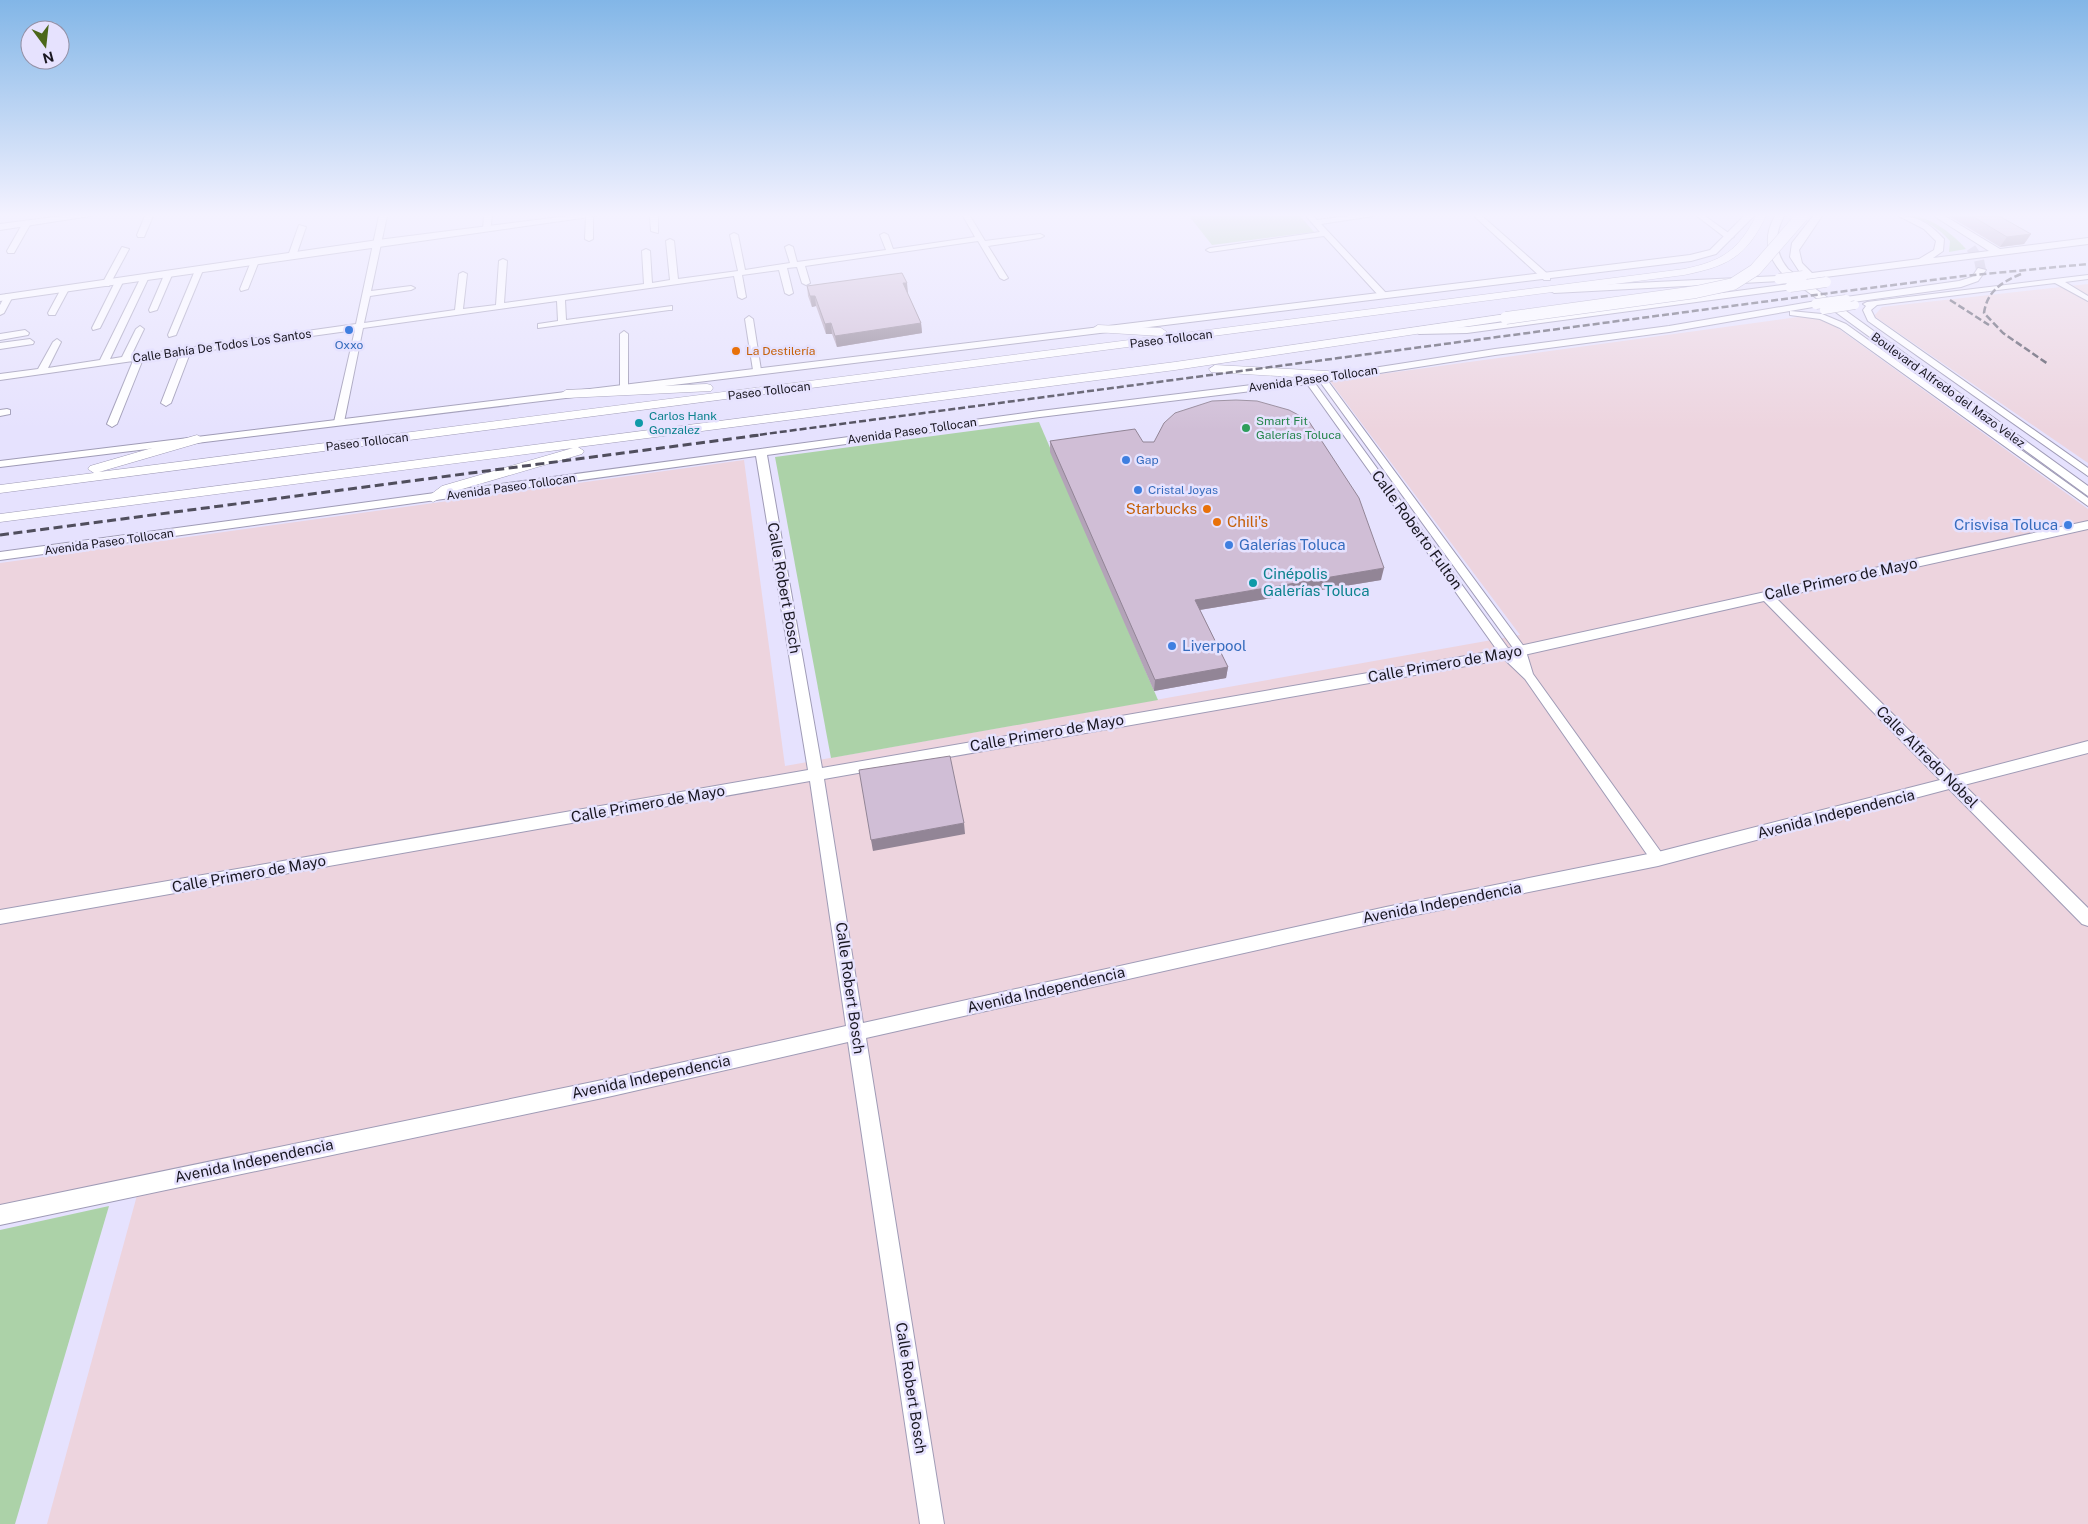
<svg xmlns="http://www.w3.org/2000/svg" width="2088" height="1524" font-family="'Public Sans',sans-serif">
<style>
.industrial{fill:#edd4de}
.green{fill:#acd2a8}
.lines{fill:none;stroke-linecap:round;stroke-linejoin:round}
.major-tunnel{stroke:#bdb9d2;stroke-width:10;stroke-dasharray:10 5;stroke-linecap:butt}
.minor-casing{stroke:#9f9bb6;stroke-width:2}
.major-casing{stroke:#9f9bb6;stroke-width:2}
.highway-casing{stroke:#9f9bb6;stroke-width:1}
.minor{fill:#fff;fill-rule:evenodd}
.major{fill:#fff;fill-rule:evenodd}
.highway{fill:#fff;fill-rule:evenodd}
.rail-far1{stroke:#504e5d;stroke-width:2.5;stroke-dasharray:7 3;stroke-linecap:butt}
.rail{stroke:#504e5d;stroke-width:3;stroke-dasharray:9 4.5;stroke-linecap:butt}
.minor-bridge-casing{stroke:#9f9bb6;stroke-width:9;stroke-linecap:butt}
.major-bridge-casing{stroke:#9f9bb6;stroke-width:11;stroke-linecap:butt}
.highway-bridge-casing{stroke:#9f9bb6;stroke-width:13;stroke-linecap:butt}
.minor-bridge{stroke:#fff;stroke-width:8}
.major-bridge{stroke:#fff;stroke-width:10}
.highway-bridge{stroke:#fff;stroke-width:12}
.wall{fill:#b3a3b8}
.shaded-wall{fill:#928596}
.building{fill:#d0bed6;stroke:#928596}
.shop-dot{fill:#3f7fe0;stroke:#e6e2fe;stroke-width:2}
.food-dot{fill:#e8710a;stroke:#e6e2fe;stroke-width:2}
.culture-dot{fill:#0f9aa8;stroke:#e6e2fe;stroke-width:2}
.leisure-dot{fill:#2e9e5b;stroke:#e6e2fe;stroke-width:2}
.labels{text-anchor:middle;stroke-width:5;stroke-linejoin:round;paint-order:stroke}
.far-street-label{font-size:12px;fill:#191721;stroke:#e6e2fe}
.far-shop-label{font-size:12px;fill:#366cbe;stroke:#e6e2fe;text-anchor:start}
.far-food-label{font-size:12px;fill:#c56008;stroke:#e6e2fe;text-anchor:start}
.far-culture-label{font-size:12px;fill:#0d838f;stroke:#e6e2fe;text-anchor:start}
.far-leisure-label{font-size:12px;fill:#27864d;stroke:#e6e2fe;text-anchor:start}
.food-label{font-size:15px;fill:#c56008;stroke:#e6e2fe;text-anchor:end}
.shop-label{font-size:15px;fill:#366cbe;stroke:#e6e2fe;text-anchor:start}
.street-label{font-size:15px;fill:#191721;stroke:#e6e2fe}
.culture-label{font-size:15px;fill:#0d838f;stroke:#e6e2fe;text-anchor:start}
</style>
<rect width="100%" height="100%" fill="#e6e2fe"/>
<g class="industrial">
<path d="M 2088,284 L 2088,463 L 1874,316 L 1882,307 Z"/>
<path d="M 1805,316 L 1822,319 L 1835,326 L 2088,509 L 2088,1524 L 47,1524 L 139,1188 L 0,1220 L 0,563 L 744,460 L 785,766 L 1520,635 L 1330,381 Z"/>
</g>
<g class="green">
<path d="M 1189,216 L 1300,216 L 1314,232 L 1212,245 Z"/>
<path d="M 1910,216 C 1930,216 1953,234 1966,249 L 1949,252 L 1950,241 C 1939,228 1926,221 1910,216 Z"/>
<path d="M 1039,422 L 1158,700 L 831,758 L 775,457 Z"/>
<path d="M 109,1206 L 15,1524 L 0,1524 L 0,1230 Z"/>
</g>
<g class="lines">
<path class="major-tunnel" d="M 1971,248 L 1979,260 L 1981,270"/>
<g class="minor-casing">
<g id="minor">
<path d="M 145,216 L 153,216 L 144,237 L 138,237 L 137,235 Z"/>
<path d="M 379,216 L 387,216 L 371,291 L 411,286 L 415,288 L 411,290 L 370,296 L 364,323 L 455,310 L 459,274 L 463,272 L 467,274 L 463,309 L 496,305 L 499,261 L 503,259 L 507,261 L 504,303 L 644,284 L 642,251 L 646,249 L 650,251 L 652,283 L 670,280 L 666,241 L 670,239 L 674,241 L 678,279 L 738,271 L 730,235 L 734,233 L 738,235 L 745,270 L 790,263 L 785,247 L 789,245 L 793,247 L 797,262 L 886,250 L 880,235 L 884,233 L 888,235 L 893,249 L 975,237 L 963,216 L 970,216 L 985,241 L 1040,234 L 1044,236 L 1040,238 L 988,246 L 1008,278 L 1004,280 L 1000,278 L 978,241 L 805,266 L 810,283 L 806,285 L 802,283 L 797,267 L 787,268 L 793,293 L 789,295 L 785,293 L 779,270 L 742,275 L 746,297 L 742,299 L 738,297 L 734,276 L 565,300 L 566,320 L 672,306 L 672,310 L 669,310 L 538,328 L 538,324 L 558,321 L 557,301 L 363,328 L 344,422 L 339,425 L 334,422 L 355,330 L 190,353 L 171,403 L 166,406 L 161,403 L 180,354 L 143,359 L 117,424 L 112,427 L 107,424 L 133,361 L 0,380 L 0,374 L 38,369 L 53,342 L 57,339 L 61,342 L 48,368 L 100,360 L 140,279 L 144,277 L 148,279 L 110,359 L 122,357 L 136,329 L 140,326 L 144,329 L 131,356 L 356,324 Z"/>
<path d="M 484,216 L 492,216 L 490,231 L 483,229 Z"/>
<path d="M 586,216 L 593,217 L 593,239 L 589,241 L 585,239 Z"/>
<path d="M 650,216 L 658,216 L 658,233 L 651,231 Z"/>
<path d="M 1306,216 L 1313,216 L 1317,220 L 1349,216 L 1373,216 L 1321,224 L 1386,293 L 1386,297 L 1380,297 L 1324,236 L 1210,252 L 1206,250 L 1210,248 L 1320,232 Z"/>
<path d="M 1474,216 L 1482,216 L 1550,276 L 1550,280 L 1544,280 Z"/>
<path d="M 1697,216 L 1705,216 L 1734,237 L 1727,239 Z"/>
<path d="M 24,221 L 31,223 L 14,253 L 8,253 L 7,251 Z"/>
<path d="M 299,225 L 306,227 L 296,256 L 289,258 L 288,256 Z"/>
<path d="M 122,247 L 129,249 L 109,286 L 103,286 L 102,284 Z"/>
<path d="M 252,259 L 259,261 L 248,289 L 241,291 L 240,289 Z"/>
<path d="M 196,268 L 203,270 L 176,335 L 169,337 L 168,335 Z"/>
<path d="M 165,273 L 172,275 L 157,310 L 150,312 L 149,310 Z"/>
<path d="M 2088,275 L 2088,279 L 2065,282 L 2088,296 L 2088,301 L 2055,283 L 1877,305 L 1871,310 L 1875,318 L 2088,468 L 2088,476 L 1868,321 L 1863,310 L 1866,306 L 1863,304 L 1867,302 Z"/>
<path d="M 116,280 L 123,282 L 100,328 L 93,330 L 92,328 Z"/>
<path d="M 62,287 L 69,289 L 55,315 L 49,315 L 48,313 Z"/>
<path d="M 6,294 L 13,296 L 4,313 L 0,315 L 0,305 Z"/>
<path d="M 1790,311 L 1822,314 L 1846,324 L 2088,498 L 2088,506 L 1840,328 L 1820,319 L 1790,315 Z"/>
<path d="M 749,316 L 753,319 L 761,370 L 757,373 L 753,370 L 745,319 Z"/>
<path d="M 25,330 L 29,333 L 28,335 L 0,340 L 0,334 Z"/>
<path d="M 624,331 L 628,334 L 628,386 L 624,389 L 620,386 L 620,334 Z"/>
<path d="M 30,339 L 34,342 L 33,344 L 0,349 L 0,343 Z"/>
<path d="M 1322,376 L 1325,377 L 1525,648 L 1533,674 L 1663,855 L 1665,859 L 1663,863 L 1658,864 L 1653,863 L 1525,679 L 1502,657 L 1305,381 L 1312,379 L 1510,651 L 1518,658 L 1516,652 L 1318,379 Z"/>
<path d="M 7,409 L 10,410 L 10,414 L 0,416 L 0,410 Z"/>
</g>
</g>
<g class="major-casing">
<g id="major">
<path d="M 62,216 L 90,216 L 0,230 L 0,224 Z"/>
<path d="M 568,216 L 596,216 L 0,301 L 0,295 L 378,240 Z"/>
<path d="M 1744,216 L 1754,216 L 1716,254 L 1691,261 L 0,467 L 0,461 L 1690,255 L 1710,250 Z"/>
<path d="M 1775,216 L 1784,216 C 1774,235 1774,252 1788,269 L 2088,486 L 2088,496 L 1782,273 C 1766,255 1763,237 1775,216 Z"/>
<path d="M 1813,216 L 1822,216 L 1799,250 L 1802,263 L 1812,273 L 1919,259 L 1934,250 L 1936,241 L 1924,229 L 1899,216 C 1919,216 1931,225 1944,239 L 1943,251 L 1933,258 L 1989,251 L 1934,216 L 1945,216 L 2000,249 L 2088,238 L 2088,244 L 1817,278 L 1821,282 L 1816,285 L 1801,274 L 1790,257 L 1792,243 Z"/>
<path d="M 1978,268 L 1986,270 L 1978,281 L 1961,287 L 1846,303 L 1841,300 L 1846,297 L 1959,281 L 1972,277 Z"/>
<path d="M 1778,276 L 1783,279 L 1781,281 L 1554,293 L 1549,290 L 1554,287 Z"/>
<path d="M 1790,284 L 1793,285 L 1793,289 L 1467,333 L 1419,334 L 1414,331 L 1419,328 L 1467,327 Z"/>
<path d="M 1816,301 L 1821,304 L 1819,306 L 1669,332 L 1495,355 L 1309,384 L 1040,417 L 767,455 L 822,768 L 1506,649 L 2088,521 L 2088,529 L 1776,598 L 1955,776 L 2088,741 L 2088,753 L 1964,785 L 2088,908 L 2088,926 L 2082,924 L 1949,789 L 1658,866 L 1386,921 L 866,1038 L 944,1524 L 920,1524 L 848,1042 L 612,1096 L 0,1225 L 0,1205 L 612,1078 L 846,1026 L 810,781 L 0,924 L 0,910 L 808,770 L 756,456 L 0,560 L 0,552 L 1040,411 L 1309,378 L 1495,349 L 1669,326 ZM 1764,601 L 1940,780 L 1658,852 L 1386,907 L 863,1023 L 824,779 L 1506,659 Z"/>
</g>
</g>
<g class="highway-casing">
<g id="highway">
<path d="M 1756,216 L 1766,216 C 1746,257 1728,266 1684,275 L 0,493 L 0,485 L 94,473 L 88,469 L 90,466 L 197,435 L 204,439 L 202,442 L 99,472 L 1684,269 C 1722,261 1738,251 1756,216 Z"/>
<path d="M 1506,314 L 1512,318 L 1510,320 L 1175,370 L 578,447 L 584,451 L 582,454 L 452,492 L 433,502 L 426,498 L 442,486 L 573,448 L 0,522 L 0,514 L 1175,362 Z"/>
<path d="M 1098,325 L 1161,328 L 1167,332 L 1161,336 L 1094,332 L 1092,329 Z"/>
<path d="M 1215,365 L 1345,372 L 1351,376 L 1345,380 L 1211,372 L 1209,369 Z"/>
<path d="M 707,384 L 711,385 L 713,388 L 711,391 L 566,398 L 560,394 L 566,390 Z"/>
</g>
</g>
<use href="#minor" class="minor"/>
<use href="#major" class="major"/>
<use href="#highway" class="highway"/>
<g class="rail-far1">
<path d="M 2021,274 C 2002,282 1987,291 1984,313 L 2003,333 L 2048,364"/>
<path d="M 1950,300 L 1989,325"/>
<path d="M 750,436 L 1807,296 L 1964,276 L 2088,264"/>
</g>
<path class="rail" d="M 0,535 L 760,435"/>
<g class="minor-bridge-casing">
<path id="minor-bridge" d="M 1824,310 L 1855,305"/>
</g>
<g class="major-bridge-casing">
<g id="major-bridge">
<path d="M 1779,279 L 1803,276"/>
<path d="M 1790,287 L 1826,282"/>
<path d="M 1816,304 L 1846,300"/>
</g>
</g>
<g class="highway-bridge-casing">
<path id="highway-bridge" d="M 1506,318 L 1696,292 L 1733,284 L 1755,270 L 1802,216"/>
</g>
<use href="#minor-bridge" class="minor-bridge"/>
<use href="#major-bridge" class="major-bridge"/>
<use href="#highway-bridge" class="highway-bridge"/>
</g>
<g class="wall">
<path d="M 1949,216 L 1999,216 L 2031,234 L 2024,244 L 2000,247 Z"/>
<path d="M 807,286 L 908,293 L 907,293 L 921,323 L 922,333 L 837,347 L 832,334 L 826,334 L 816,306 L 812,307 L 808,296 Z"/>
<path d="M 1050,441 L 1143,442 L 1381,580 L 1200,610 L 1228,667 L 1226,678 L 1154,691 L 1050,452 Z"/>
</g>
<g class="shaded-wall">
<path d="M 2031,234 L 2024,244 L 2000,247 L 2007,237 Z"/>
<path d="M 903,283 L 907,283 L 908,293 L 904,294 Z"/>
<path d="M 810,296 L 815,296 L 816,306 L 812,307 Z"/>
<path d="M 831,323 L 832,334 L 826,334 L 825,324 Z"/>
<path d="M 921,323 L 922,333 L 837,347 L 835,336 Z"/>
<path d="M 1384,568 L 1381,580 L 1193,611 L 1195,600 Z"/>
<path d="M 1228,667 L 1226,678 L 1154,691 L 1155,680 Z"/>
<path d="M 964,823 L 965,834 L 873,851 L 871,840 Z"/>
</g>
<g class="building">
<path d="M 1972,216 L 1999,216 L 2031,234 L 2007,237 Z"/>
<path d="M 902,273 L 907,283 L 903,283 L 921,323 L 835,336 L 831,323 L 825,324 L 815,296 L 810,296 L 807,286 Z"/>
<path d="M 1236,400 L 1257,401 L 1289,410 L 1308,420 L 1359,498 L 1384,568 L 1195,600 L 1228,667 L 1155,680 L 1050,441 L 1135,429 L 1143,442 L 1154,442 L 1164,423 L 1175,413 L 1212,401 Z"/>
<path d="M 950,756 L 964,823 L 871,840 L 859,770 Z"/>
</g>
<linearGradient id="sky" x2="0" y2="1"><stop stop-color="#82b6e7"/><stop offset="0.5" stop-color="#f4f2ff"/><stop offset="1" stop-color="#f4f2ff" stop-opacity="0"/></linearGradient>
<rect width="2088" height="430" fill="url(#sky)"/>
<g class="shop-dot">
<circle cx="349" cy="330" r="5"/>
<circle cx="1126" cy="460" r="5"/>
<circle cx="1138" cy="490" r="5"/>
<circle cx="2068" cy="525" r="5"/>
<circle cx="1229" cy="545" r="5"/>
<circle cx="1172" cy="646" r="5"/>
</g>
<g class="food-dot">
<circle cx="736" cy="351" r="5"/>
<circle cx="1207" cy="509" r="5"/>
<circle cx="1217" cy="522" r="5"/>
</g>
<g class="culture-dot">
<circle cx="639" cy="423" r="5"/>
<circle cx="1253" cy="583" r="5"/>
</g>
<circle class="leisure-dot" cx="1246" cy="428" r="5"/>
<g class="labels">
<g class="far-street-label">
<text transform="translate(1171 339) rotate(-7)" y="4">Paseo Tollocan</text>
<text transform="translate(222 346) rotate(-8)" y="4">Calle Bahía De Todos Los Santos</text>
<text transform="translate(1313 379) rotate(-8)" y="4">Avenida Paseo Tollocan</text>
<text transform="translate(1948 390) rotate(36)" y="4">Boulevard Alfredo del Mazo Velez</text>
<text transform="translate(769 391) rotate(-7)" y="4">Paseo Tollocan</text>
<text transform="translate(912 431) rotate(-8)" y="4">Avenida Paseo Tollocan</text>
<text transform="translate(367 442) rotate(-7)" y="4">Paseo Tollocan</text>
<text transform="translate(511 487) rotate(-8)" y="4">Avenida Paseo Tollocan</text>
<text transform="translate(109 542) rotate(-8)" y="4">Avenida Paseo Tollocan</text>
</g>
<g class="far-shop-label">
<text x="349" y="349" text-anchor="middle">Oxxo</text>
<text x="1136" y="464">Gap</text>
<text x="1148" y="494">Cristal Joyas</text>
</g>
<g class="far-food-label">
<text x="746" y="355">La Destilería</text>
</g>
<g class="far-culture-label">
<text x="649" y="420">Carlos Hank<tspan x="649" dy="14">Gonzalez</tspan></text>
</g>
<g class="far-leisure-label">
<text x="1256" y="425">Smart Fit<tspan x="1256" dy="14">Galerías Toluca</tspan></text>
</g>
<g class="food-label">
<text x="1197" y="514">Starbucks</text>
<text x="1227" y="527" text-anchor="start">Chili's</text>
</g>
<g class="shop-label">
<text x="2058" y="530" text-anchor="end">Crisvisa Toluca</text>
<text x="1239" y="550">Galerías Toluca</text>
<text x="1182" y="651">Liverpool</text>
</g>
<g class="street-label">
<text transform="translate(1417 530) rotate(54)" y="5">Calle Roberto Fulton</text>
<text transform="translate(1841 579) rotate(-12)" y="5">Calle Primero de Mayo</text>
<text transform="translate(784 588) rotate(80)" y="5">Calle Robert Bosch</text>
<text transform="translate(1445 664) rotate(-10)" y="5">Calle Primero de Mayo</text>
<text transform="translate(1047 733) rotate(-10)" y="5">Calle Primero de Mayo</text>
<text transform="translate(1927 757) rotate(45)" y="5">Calle Alfredo Nóbel</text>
<text transform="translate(648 804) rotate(-10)" y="5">Calle Primero de Mayo</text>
<text transform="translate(1836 814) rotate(-14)" y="5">Avenida Independencia</text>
<text transform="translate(249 874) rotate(-10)" y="5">Calle Primero de Mayo</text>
<text transform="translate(1442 903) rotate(-11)" y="5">Avenida Independencia</text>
<text transform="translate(850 988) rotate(82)" y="5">Calle Robert Bosch</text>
<text transform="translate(1046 990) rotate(-13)" y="5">Avenida Independencia</text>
<text transform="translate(651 1077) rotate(-12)" y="5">Avenida Independencia</text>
<text transform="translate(254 1161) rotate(-12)" y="5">Avenida Independencia</text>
<text transform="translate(911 1388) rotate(81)" y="5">Calle Robert Bosch</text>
</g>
<g class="culture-label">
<text x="1263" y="579">Cinépolis<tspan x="1263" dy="17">Galerías Toluca</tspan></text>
</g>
</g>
<g transform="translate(45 45) rotate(165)"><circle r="24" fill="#e6e2fe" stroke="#9491a6"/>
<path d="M0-4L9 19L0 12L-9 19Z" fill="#4b671a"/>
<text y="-8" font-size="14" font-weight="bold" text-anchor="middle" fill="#191721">N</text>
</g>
</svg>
